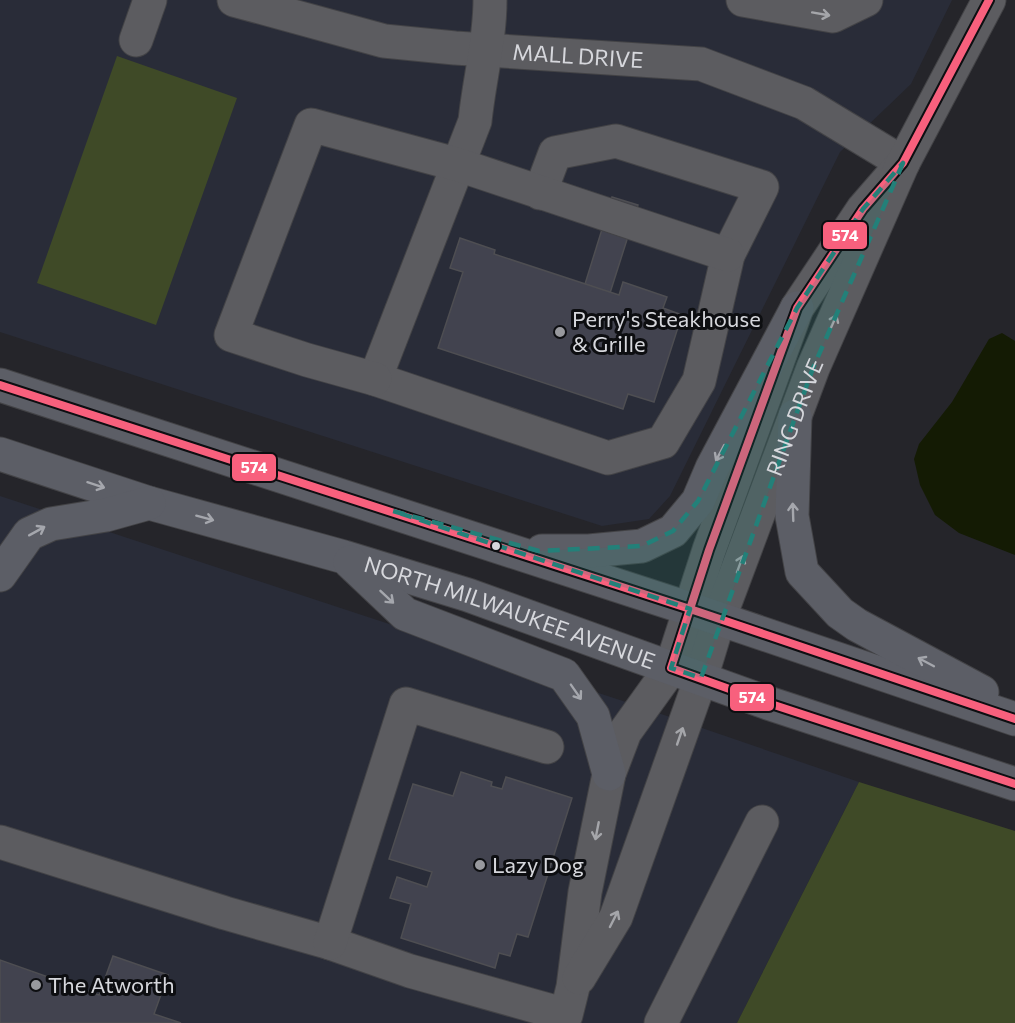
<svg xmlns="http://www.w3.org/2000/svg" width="1015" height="1023" font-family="Commissioner,sans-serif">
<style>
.built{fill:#292c38}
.green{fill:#3f4a27}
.water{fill:#141b04}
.building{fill:#42434f;stroke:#4e4e52;stroke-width:1.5}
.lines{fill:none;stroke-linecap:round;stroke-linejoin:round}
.minor-casing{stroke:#434346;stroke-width:35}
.major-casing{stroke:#434346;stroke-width:35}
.minor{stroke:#5c5c60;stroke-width:33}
.major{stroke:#5c5e66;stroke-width:33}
.bus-1-casing{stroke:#0d0e11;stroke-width:12}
.bus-1{stroke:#f8607d;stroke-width:8}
.oneway{stroke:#a5a6aa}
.oneway2{stroke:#a5a7ad}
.marked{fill:#238079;fill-opacity:0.2;stroke:#238079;stroke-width:4.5;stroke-dasharray:12 8;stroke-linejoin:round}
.poi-dot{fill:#98999e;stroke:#0d0e11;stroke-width:2}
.bus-dot{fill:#d6d7dc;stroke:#0d0e11;stroke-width:2}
.labels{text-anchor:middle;stroke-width:6;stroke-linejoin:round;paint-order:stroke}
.street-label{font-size:22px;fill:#d6d7dc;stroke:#0d0e11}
.poi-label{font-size:22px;fill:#d6d7dc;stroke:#0d0e11;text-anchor:start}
.line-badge{stroke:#0d0e11;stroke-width:2}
.badge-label{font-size:16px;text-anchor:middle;font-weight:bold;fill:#fff}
</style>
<rect width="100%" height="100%" fill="#25252a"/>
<g class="built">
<path d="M 0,0 L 952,0 L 911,84 L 840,152 L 670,496 L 649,519 L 602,526 L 0,332 Z"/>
<path d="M 0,496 L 629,703 L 859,782 L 737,1023 L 0,1023 Z"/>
</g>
<g class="green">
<path d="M 117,56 L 237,98 L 156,325 L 37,283 Z"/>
<path d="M 859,782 L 1015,831 L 1015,1023 L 737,1023 Z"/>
</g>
<path class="water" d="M 1002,333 L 1015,341 L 1015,555 L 959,533 L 935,515 L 920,485 L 914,459 L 919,444 L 952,402 L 989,339 Z"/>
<g class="building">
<path d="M 612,197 L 638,205 L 610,293 L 585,284 Z"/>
<path d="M 460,238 L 495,250 L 494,254 L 619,295 L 623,282 L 667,297 L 663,308 L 682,315 L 654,402 L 628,394 L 623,409 L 438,348 L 463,272 L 450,268 Z"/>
<path d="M 461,772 L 492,782 L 491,786 L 502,789 L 506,777 L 572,798 L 528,937 L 517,934 L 510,956 L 499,953 L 495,968 L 401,938 L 411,904 L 390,898 L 397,877 L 427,887 L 432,872 L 389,859 L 413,784 L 453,796 Z"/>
<path d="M 113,956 L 168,975 L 154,1014 L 181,1023 L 0,1023 L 0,960 L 99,995 Z"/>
</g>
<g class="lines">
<g class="minor-casing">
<g id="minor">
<path id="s1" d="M 234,0 L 384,41 L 455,48 L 701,64 L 804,103 L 903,163"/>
<path d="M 490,0 C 490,41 479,81 475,121 L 375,379 L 608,458 L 663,442 L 699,381 L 728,255 L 762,187 L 616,141 L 555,153 L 540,193"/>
<path d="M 743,0 L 833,16 L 866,0"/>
<path d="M 136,40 L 150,0"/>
<path d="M 375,379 L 307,360 L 231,335 L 311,125 L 459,165 L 728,255"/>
<path d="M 0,842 L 225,913 L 330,943 L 410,971 L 566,1015 L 573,987 L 585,892 L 609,774 L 625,732 L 671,668 L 709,550 L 797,308 L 863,209 L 903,163"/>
<path d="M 330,943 L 406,704 L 547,747"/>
<path id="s2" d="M 579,978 L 616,917 L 701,678 L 719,619 L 813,368 L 903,163 L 989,0"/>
<path d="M 661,1023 L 762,822"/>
</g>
</g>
<g class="major-casing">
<g id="major">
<path d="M 0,385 L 690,609 L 1015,719"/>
<path d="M 795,416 L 792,516 L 802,572 L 840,613 L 857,625 L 982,692"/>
<path id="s3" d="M 0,454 L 149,503 L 344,557 L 468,595 L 768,703 L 1015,784"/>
<path d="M 542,551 L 589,551 L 642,546 L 673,531 L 698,501 L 712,468 L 797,308"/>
<path d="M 350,562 L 405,614 L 564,675 L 593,716 L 609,774"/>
<path d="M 0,575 L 29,534 L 51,524 L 106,515 L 149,503"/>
</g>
</g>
<use href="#minor" class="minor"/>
<use href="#major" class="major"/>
<g class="bus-1-casing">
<g id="bus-1">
<path d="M 989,0 L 903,163 L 863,209 L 797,308 L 709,550 L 671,668 L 768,703 L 1015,784"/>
<path d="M 0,385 L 690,609 L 1015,719"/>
</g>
</g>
<use href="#bus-1" class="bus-1"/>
</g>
<defs><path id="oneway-shaft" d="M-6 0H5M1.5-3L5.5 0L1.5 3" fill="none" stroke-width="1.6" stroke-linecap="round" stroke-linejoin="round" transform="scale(1.5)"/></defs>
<g class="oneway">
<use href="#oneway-shaft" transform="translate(821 14) rotate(10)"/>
<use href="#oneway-shaft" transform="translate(833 323) rotate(-66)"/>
<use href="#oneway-shaft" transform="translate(740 564) rotate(-70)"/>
<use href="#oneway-shaft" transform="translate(680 736) rotate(-71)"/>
<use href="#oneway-shaft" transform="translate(597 831) rotate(101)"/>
<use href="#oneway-shaft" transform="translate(614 919) rotate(-63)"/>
</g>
<g class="oneway2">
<use href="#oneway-shaft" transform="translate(720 453) rotate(118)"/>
<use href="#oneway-shaft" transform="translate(96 485) rotate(18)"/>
<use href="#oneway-shaft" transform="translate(793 512) rotate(-92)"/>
<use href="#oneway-shaft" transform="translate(205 518) rotate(15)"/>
<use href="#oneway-shaft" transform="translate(37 531) rotate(-29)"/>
<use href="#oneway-shaft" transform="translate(387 597) rotate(43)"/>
<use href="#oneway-shaft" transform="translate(926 662) rotate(-152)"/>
<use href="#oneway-shaft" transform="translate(576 692) rotate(55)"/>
</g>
<path class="marked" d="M 903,163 L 813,368 L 701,678 L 671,668 L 690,609 L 393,511 L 539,551 L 642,546 L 673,531 L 698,501 L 797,308 L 863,209 Z"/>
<g class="poi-dot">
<circle cx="560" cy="332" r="6"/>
<circle cx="480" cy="865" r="6"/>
<circle cx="36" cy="985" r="6"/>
</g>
<circle class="bus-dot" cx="496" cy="546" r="5"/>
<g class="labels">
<g class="street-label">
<text dy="8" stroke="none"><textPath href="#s1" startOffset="350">MALL DRIVE</textPath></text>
<text dy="8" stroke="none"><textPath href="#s2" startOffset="602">RING DRIVE</textPath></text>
<text dy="8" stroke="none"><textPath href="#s3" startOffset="534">NORTH MILWAUKEE AVENUE</textPath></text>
</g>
<g class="poi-label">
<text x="572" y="327">Perry's Steakhouse<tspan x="572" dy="25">&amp; Grille</tspan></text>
<text x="492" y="873">Lazy Dog</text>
<text x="48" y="993">The Atworth</text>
</g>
</g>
<g class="line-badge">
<rect x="822" y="221" width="46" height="29" rx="6" fill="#f8607d"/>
<rect x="231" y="453" width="46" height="29" rx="6" fill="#f8607d"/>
<rect x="729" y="683" width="46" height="29" rx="6" fill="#f8607d"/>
</g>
<g class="badge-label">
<text x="845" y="241">574</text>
<text x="254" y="473">574</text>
<text x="752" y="703">574</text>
</g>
</svg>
